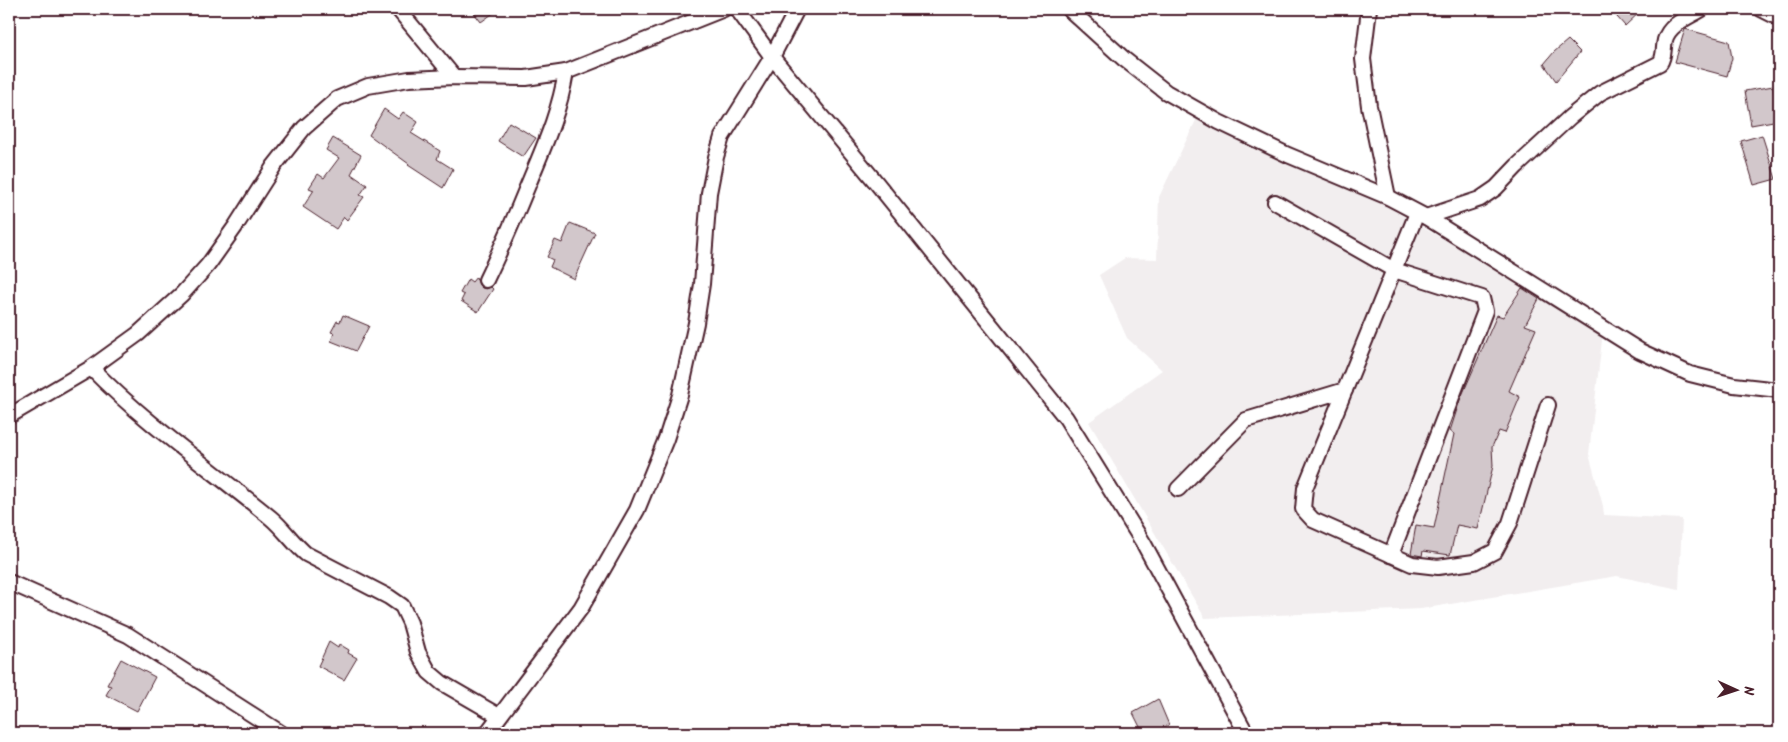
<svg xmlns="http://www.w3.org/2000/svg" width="1788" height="742" font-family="Kalam,sans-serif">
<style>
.built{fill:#f2eeef}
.building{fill:#d2c7cb;stroke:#4a1f2b}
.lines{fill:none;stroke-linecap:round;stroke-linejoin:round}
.minor-casing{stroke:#4a1f2b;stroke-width:18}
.minor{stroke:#fff;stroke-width:14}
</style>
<rect width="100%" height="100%" fill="#fff"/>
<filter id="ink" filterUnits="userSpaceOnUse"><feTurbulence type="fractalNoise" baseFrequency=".02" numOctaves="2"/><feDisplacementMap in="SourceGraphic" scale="10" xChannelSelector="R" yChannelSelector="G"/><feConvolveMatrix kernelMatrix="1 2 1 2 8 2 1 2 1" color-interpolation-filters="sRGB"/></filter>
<g filter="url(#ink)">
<g class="built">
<path d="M 674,9 L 697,9 L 677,19 Z"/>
<path d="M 1198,116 L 1368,196 L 1603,331 L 1589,454 L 1603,506 L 1604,515 L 1682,519 L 1679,589 L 1617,576 L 1421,609 L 1205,618 L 1089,422 L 1162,370 L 1127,338 L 1099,275 L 1125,258 L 1157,259 L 1159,197 Z"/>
</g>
<g class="building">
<path d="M 471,9 L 499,9 L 481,22 Z"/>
<path d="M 1610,9 L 1643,9 L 1625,26 Z"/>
<path d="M 1685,29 L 1729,41 L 1732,58 L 1727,76 L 1675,62 Z"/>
<path d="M 1568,40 L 1580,52 L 1556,81 L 1544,64 L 1554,52 Z"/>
<path d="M 1773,86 L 1779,120 L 1751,125 L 1745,91 Z"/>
<path d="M 384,109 L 398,119 L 403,112 L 418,122 L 411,133 L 440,151 L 437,159 L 453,169 L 443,188 L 408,165 L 409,164 L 369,135 Z"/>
<path d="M 509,122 L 536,138 L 523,157 L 498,141 Z"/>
<path d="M 1762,135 L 1776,179 L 1754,185 L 1741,141 Z"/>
<path d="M 333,138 L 361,155 L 351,174 L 367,185 L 360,195 L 364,197 L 347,220 L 344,217 L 336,229 L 303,207 L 314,190 L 309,188 L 318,174 L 324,178 L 339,158 L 326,150 Z"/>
<path d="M 570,223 L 595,233 L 574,279 L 550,267 L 553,260 L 547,257 L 555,240 L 562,243 Z"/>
<path d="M 476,277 L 479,285 L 482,288 L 486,289 L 491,287 L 493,289 L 478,312 L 461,301 L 464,295 L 460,293 L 468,279 L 472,282 Z"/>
<path d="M 1522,288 L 1539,299 L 1525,325 L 1536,329 L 1509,391 L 1520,397 L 1505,433 L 1499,431 L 1492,447 L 1493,466 L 1478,529 L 1457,525 L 1450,555 L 1423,551 L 1422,556 L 1411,554 L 1416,525 L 1434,528 L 1454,434 L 1450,431 L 1460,400 L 1497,315 L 1503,317 Z"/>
<path d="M 343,315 L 369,326 L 356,351 L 331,341 L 334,333 L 331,332 L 337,321 L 340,322 Z"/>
<path d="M 329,642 L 338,648 L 339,644 L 349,650 L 348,653 L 357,658 L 344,680 L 318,666 Z"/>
<path d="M 121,659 L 155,677 L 137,711 L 106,695 L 111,686 L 107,685 Z"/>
<path d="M 1158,699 L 1169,725 L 1152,733 L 1143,733 L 1133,713 Z"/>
</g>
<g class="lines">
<g class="minor-casing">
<g id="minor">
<path d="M 398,9 L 454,77"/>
<path d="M 737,9 L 772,57 L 875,181 L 1066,418 L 1144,544 L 1246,733"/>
<path d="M 1069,9 L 1124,59 L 1166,92 L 1219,122 L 1288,155 L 1388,197 L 1426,217 L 1640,351 L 1690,374 L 1734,385 L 1779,390"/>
<path d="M 1369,9 L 1363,59 L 1369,106 L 1388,197"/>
<path d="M 1761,9 L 1779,18"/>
<path d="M 1275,202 L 1394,270 L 1482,298 L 1485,311 L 1391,555"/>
<path d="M 1417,213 L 1305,488 L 1303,509 L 1313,520 L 1412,564 L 1438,567 L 1474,562 L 1495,551 L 1510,523 L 1548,405"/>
<path d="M 1426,217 L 1480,199 L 1496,188 L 1517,166 L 1570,117 L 1600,93 L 1660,63 C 1665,56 1663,48 1665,40 C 1669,24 1689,17 1702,9"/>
<path d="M 486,280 C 501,249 515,217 528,185 C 544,146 559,114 566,72"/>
<path d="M 91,368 C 147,425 210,468 271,518 C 284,529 293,543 306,554 L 389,597 L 402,606 L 410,623 L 418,652 L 429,672 L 442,683 L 499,716"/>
<path d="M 9,416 L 91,368 L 138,334 L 182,294 L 208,265 L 235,227 L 274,166 L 304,128 L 337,99 L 368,86 L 409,79 L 454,77 L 526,78 L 566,72 L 724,9"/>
<path d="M 1178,489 L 1246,420 L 1345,390"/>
<path d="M 9,582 L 128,635 L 281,733"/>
<path d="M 487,733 L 581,608 L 637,510 L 666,439 L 680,395 L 696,323 L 702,284 L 709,193 L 716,157 L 722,137 L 772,57 L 797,9"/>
</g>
</g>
<use href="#minor" class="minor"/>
</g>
</g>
<rect width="1788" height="742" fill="none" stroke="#fff" stroke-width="30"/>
<rect x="15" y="15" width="1758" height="712" fill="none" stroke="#4a1f2b" stroke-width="2" filter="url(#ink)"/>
<g transform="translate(1736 690) rotate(93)" stroke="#ffffff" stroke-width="4" paint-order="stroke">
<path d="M0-4L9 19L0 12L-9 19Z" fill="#4a1f2b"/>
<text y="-8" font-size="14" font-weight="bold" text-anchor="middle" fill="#4a1f2b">N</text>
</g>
</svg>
